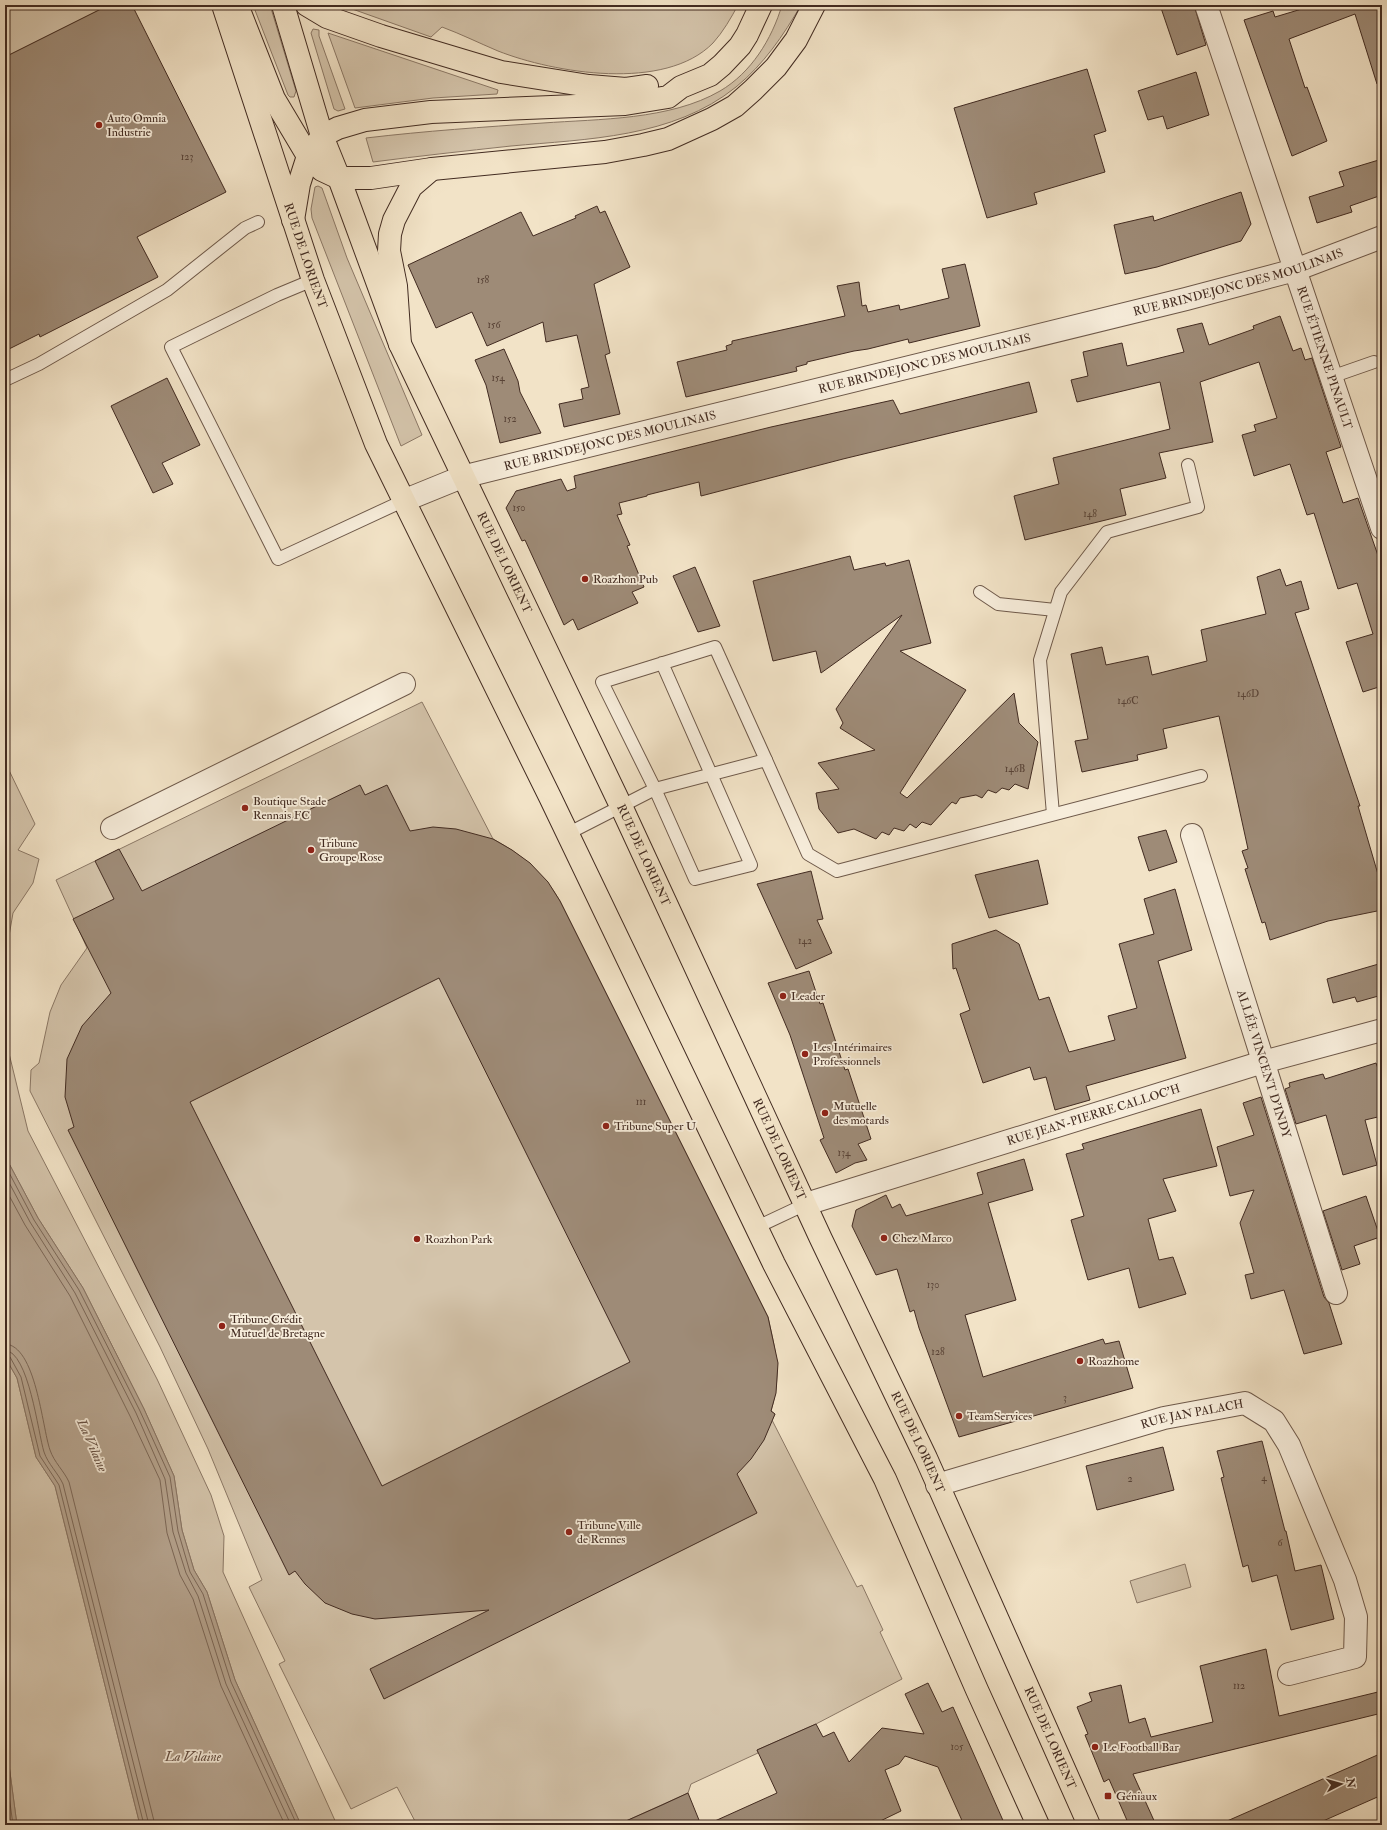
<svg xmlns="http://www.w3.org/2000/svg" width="1387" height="1830" font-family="'IM FELL Double Pica',serif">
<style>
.green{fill:#d4c4ab;stroke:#8b7866}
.water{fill:#b6a48f;stroke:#887463}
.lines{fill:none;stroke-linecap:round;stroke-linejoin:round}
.shore{stroke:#7c6858;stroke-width:1}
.building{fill:#9e8b77;stroke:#422b21;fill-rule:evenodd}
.lane-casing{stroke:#6e594a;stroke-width:14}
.street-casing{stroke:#6e594a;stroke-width:24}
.primary-casing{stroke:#422b21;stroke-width:24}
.highway-casing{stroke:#422b21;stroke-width:24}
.lane{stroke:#f7eddb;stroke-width:12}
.street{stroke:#f7eddb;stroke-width:22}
.primary{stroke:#f2e3c7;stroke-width:22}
.highway{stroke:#f2e3c7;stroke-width:22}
.poi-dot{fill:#8f2418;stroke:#f7eddb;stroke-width:1.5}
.labels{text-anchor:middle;stroke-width:3.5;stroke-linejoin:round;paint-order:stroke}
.number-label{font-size:10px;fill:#594336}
.poi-label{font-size:12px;fill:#422b21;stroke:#f7eddb;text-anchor:start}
.street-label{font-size:12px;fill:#422b21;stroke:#f7eddb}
.water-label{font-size:13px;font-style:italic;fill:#654f42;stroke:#f7eddb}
</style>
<rect width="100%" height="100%" fill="#f2e3c7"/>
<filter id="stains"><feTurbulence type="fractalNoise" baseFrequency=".005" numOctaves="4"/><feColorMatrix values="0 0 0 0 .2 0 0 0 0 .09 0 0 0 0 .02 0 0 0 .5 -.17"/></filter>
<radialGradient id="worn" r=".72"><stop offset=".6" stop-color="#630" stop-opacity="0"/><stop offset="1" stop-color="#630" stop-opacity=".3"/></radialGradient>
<g class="green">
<path d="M 5,5 L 109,5 L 5,57 Z"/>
<path d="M 253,5 L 270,5 L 296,91 L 294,97 L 290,97 L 288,95 Z"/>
<path d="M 341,5 L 738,5 C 731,18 723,32 713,43 C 665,92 554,73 498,51 C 479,43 461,34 442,27 L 431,37 Z"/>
<path d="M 782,5 L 801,5 C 783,36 764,64 736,87 C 673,138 587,139 511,146 C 465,151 419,156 373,162 L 366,138 C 425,131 484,127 543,123 C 599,119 670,120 720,91 C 751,73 772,39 782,5 Z"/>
<path d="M 313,29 L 319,30 L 319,36 L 345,109 L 338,111 L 334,109 L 311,33 Z"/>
<path d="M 328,33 L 498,90 L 497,94 L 433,98 L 355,108 Z"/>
<path d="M 318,186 L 322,188 L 347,258 L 422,435 L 401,446 L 312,218 L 311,209 L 315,187 Z"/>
<path d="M 422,702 L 493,839 C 521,854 544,873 560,901 L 768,1317 C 776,1354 782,1373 771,1411 L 775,1414 L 772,1420 L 857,1587 L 862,1585 L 883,1630 L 880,1632 L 902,1679 L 816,1724 L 757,1750 L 758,1753 L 691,1784 L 688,1793 L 617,1825 L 417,1825 L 397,1787 L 351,1809 L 279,1664 L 285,1661 L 249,1587 L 262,1580 L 208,1449 L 160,1347 L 30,1091 L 31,1070 L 39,1063 L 50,1012 L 61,985 L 87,948 L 56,880 Z"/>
<path d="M 5,762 L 35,824 L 18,850 L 39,859 L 33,883 L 13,913 L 5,959 Z"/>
<path d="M 5,1037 L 28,1131 L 157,1379 L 211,1495 L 224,1536 L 223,1572 L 337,1825 L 301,1825 L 235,1680 L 207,1592 L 194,1570 L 182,1530 L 174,1476 L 144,1409 L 83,1288 L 38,1218 L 5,1156 Z"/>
<path d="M 5,1357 L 17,1378 L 36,1457 L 55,1486 L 140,1825 L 17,1825 L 5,1735 Z"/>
<path d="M 1185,1564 L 1191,1587 L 1137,1603 L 1130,1581 Z"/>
</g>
<g class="water">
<path d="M 5,1156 L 38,1218 L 83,1288 L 144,1409 L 174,1476 L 182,1530 L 194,1570 L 207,1592 L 235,1680 L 301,1825 L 140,1825 L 55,1486 L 36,1457 L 17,1378 L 5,1357 Z"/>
<path d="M 5,1735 L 17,1825 L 5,1825 Z"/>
</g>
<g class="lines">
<g class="shore">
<path d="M 5,1165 L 34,1220 L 79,1290 L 140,1411 L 170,1477 L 178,1531 L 190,1572 L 203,1594 L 231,1682 L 297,1825"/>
<path d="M 5,1175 L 30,1222 L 75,1293 L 136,1413 L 165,1479 L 173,1532 L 186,1573 L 198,1596 L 226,1684 L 291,1825"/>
<path d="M 5,1188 L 25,1225 L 70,1296 L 130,1416 L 160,1480 L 167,1533 L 180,1575 L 193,1599 L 221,1686 L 285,1825"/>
<path d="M 5,1344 C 36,1345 42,1427 50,1450 C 54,1462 64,1471 69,1482 L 155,1825"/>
<path d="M 5,1350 C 29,1352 38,1433 44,1452 C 48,1464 58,1473 63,1484 L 149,1825"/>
<path d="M 5,1356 L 10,1357 L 21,1377 L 40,1456 L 59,1485 L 144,1825"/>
<path d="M 5,1766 L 13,1825"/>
</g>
</g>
<g class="building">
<path d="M 109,5 L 132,5 L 226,192 L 137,237 L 158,277 L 40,337 L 39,334 L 5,351 L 5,57 Z"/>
<path d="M 1160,5 L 1194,5 L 1206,45 L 1177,55 Z"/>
<path d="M 1315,5 L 1382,5 L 1382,84 L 1377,84 L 1355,14 L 1289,39 L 1305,88 L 1307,87 L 1327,141 L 1292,156 L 1244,20 L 1273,11 L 1275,17 Z"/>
<path d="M 1087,69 L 1106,131 L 1094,135 L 1105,172 L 1034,193 L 1037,204 L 987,218 L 954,108 Z"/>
<path d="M 1196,72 L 1209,115 L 1167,129 L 1163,116 L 1148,120 L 1138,91 Z"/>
<path d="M 1382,159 L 1382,195 L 1350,206 L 1352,212 L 1317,223 L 1309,197 L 1344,186 L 1339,172 Z"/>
<path d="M 1241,192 L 1251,224 L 1241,241 L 1157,267 L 1125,274 L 1114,225 L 1153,216 L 1154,221 Z"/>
<path d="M 597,206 L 600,213 L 605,211 L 630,267 L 594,284 L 610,353 L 605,355 L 620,414 L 564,427 L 559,404 L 583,399 L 581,389 L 589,387 L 577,335 L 546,342 L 543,322 L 487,346 L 472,312 L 436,328 L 408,265 L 521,212 L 533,236 L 576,218 L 575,216 Z"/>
<path d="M 965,264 L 980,326 L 909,343 L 908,339 L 868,349 L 854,351 L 807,362 L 807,364 L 796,367 L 797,371 L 686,397 L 677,362 L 727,350 L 726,346 L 732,344 L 732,341 L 845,316 L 837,286 L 859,282 L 862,306 L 866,305 L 868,312 L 899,305 L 900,310 L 949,298 L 942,269 Z"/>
<path d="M 1280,316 L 1293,351 L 1301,348 L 1305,360 L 1312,358 L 1341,447 L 1326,452 L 1343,503 L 1358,498 L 1382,567 L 1382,686 L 1363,692 L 1346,642 L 1373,634 L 1357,583 L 1338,589 L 1314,513 L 1307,515 L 1290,464 L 1254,476 L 1242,435 L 1256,431 L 1254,425 L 1277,418 L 1259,362 L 1200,382 L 1213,442 L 1159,453 L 1166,478 L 1120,489 L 1126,515 L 1025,540 L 1014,496 L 1059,484 L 1053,458 L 1170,429 L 1160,382 L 1077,402 L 1071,380 L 1088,376 L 1083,352 L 1122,343 L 1127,366 L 1184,352 L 1177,329 L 1202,323 L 1209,345 L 1254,329 L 1253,326 Z"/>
<path d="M 504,349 L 518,381 L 520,392 L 541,433 L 500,443 L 486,385 L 475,360 Z"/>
<path d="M 167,378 L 200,445 L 162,463 L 173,484 L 153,493 L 111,406 Z"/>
<path d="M 1029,382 L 1037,412 L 843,459 L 701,496 L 699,482 L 647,495 L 647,496 L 619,503 L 622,514 L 617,515 L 630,545 L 627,546 L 644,587 L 632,592 L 638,603 L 578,630 L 573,619 L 564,625 L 525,540 L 522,541 L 506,508 L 516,491 L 561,479 L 567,491 L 576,488 L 574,476 L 771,427 L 893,400 L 900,414 Z"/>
<path d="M 850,556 L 854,570 L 885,563 L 886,566 L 909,560 L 931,643 L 900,651 L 966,690 L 900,793 L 907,798 L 1014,693 L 1019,723 L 1038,742 L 1028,789 L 1015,784 L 1009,790 L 1002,788 L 996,793 L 988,790 L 982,798 L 976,795 L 960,798 L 956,804 L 952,802 L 931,825 L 922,822 L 916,828 L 910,824 L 904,831 L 894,828 L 889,835 L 882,832 L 876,839 L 854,829 L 838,833 L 819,809 L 816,793 L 839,789 L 818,763 L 875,750 L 840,728 L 843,723 L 836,709 L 902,615 L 821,673 L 816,651 L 773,661 L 753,581 Z"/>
<path d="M 695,567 L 720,626 L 698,632 L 673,576 Z"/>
<path d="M 1280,569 L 1286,586 L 1301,581 L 1309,609 L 1295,613 L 1360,806 L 1358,806 L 1382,888 L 1382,910 L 1328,921 L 1270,940 L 1265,922 L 1262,923 L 1245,869 L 1248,868 L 1242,851 L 1248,849 L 1219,716 L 1163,729 L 1167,748 L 1137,755 L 1138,760 L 1082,772 L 1075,741 L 1088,739 L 1071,654 L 1102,647 L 1106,665 L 1148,656 L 1152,675 L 1207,661 L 1201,630 L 1266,614 L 1257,577 Z"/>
<path d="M 360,785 L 365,795 L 387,785 L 410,831 L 433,827 L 456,829 L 493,839 L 512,850 L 530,863 L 548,882 L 560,901 L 768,1317 L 778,1363 L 776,1393 L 771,1411 L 775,1414 L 764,1440 L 751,1459 L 737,1474 L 757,1513 L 384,1699 L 370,1669 L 489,1610 L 375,1619 L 352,1614 L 325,1603 L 305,1584 L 295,1571 L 289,1575 L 68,1130 L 74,1127 L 65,1097 L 67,1059 L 82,1026 L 111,993 L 73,919 L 114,899 L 95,861 L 119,849 L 142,891 ZM 439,978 L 630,1362 L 382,1486 L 190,1102 Z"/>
<path d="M 1166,830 L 1177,862 L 1149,871 L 1138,837 Z"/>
<path d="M 1038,860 L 1048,904 L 989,918 L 975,875 Z"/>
<path d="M 811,871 L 823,919 L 817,920 L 832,953 L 796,969 L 757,884 Z"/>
<path d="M 1175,889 L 1192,950 L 1158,961 L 1186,1058 L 1086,1086 L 1090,1100 L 1055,1110 L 1046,1077 L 1034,1080 L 1030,1067 L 983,1083 L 960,1014 L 970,1010 L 956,968 L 953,969 L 952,944 L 996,930 L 1019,944 L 1039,1000 L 1049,997 L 1069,1052 L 1115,1040 L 1108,1016 L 1137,1008 L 1119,944 L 1154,934 L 1144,899 Z"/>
<path d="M 1382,963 L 1382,995 L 1357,1002 L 1355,997 L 1333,1003 L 1327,979 Z"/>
<path d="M 809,971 L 820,1004 L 823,1003 L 845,1070 L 848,1069 L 871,1139 L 858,1144 L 867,1160 L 855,1163 L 836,1173 L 820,1140 L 824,1138 L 790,1035 L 768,983 Z"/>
<path d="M 1376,1063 L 1382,1079 L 1382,1116 L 1365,1120 L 1377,1165 L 1343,1175 L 1326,1115 L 1296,1124 L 1285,1089 L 1290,1087 L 1289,1083 L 1307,1078 L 1323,1074 L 1325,1079 Z"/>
<path d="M 1261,1097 L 1324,1297 L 1329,1303 L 1342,1344 L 1304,1354 L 1284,1290 L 1251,1299 L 1245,1275 L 1254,1273 L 1240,1223 L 1254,1190 L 1230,1196 L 1217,1147 L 1254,1135 L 1243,1103 Z"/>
<path d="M 1201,1109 L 1217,1166 L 1163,1179 L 1176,1211 L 1148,1219 L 1159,1260 L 1173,1257 L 1186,1294 L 1139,1308 L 1129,1268 L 1088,1280 L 1071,1220 L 1084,1216 L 1066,1154 L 1084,1149 L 1082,1144 Z"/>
<path d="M 1024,1159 L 1033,1190 L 988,1203 L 1016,1300 L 965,1315 L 983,1377 L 1103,1339 L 1105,1344 L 1119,1341 L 1133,1388 L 959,1437 L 919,1328 L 914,1310 L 910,1312 L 897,1269 L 876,1275 L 852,1226 L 856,1210 L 886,1195 L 892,1208 L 900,1204 L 906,1216 L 983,1194 L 977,1173 Z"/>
<path d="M 1366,1196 L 1380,1237 L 1354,1246 L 1360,1264 L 1342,1270 L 1323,1211 Z"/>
<path d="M 1262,1441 L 1285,1531 L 1286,1531 L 1295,1571 L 1321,1565 L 1334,1619 L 1291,1630 L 1277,1575 L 1252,1582 L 1248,1565 L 1243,1567 L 1221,1478 L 1224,1477 L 1217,1451 Z"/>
<path d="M 1163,1447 L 1174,1490 L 1097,1510 L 1086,1466 Z"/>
<path d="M 1266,1649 L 1279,1716 L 1382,1691 L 1382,1713 L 1133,1774 L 1156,1825 L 1129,1825 L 1109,1779 L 1104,1782 L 1085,1735 L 1088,1734 L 1077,1707 L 1092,1701 L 1089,1693 L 1121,1685 L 1129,1723 L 1145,1718 L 1151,1737 L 1213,1722 L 1200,1666 Z"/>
<path d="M 928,1683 L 942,1712 L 953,1707 L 1005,1825 L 964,1825 L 938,1767 L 905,1756 L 899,1764 L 885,1770 L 901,1811 L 872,1825 L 706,1825 L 777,1793 L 757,1750 L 816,1724 L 823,1737 L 834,1732 L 849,1762 L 882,1728 L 924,1734 L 905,1694 Z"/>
<path d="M 1382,1753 L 1382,1795 L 1314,1825 L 1218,1825 Z"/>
<path d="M 688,1793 L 701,1825 L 617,1825 L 662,1805 Z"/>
</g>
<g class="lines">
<g class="lane-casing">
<g id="lane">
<path d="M 313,280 L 277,295 L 171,347 L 278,559 L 403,501"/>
<path d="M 1331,377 L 1374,362"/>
<path d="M 5,380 L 39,364 L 167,290 L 245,228 L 258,222"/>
<path d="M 980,592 L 998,604 L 1055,610"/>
<path d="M 662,663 L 751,865 L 695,879 L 655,789 L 602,682 L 715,647 L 766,760"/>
<path d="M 1053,814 L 1040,660 L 1061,592 L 1107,532 L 1198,507 L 1188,465"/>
<path d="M 567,834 L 655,789 L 766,760 L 808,854 L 837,871 L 1201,776"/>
<path d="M 757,1227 L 806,1204"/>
</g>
</g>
<g class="street-casing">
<g id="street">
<path id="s1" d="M 1206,5 L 1382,528"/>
<path id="s2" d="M 403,501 L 462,477 L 1186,299 L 1295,270 L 1382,237"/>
<path d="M 112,828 L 404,684"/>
<path id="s3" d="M 1192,835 L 1336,1293"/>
<path id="s4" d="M 806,1204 L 1263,1062 L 1382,1030"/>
<path id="s5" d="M 937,1485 L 1164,1418 L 1245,1403 L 1274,1421 L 1289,1445 L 1345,1580 L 1356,1617 L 1355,1657 L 1289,1674"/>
</g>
</g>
<g class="primary-casing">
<g id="primary">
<path id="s6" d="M 223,5 L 313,280 L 376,444 L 550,797 L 774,1264 L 885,1479 L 977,1690 L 1038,1825"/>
<path id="s7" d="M 283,5 L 322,136 L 339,178 L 400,344 L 621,806 L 821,1239 L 926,1458 L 1089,1825"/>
</g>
</g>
<g class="highway-casing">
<g id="highway">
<path d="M 237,5 L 274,99 L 308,156 L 322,170 L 339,178 L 371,178 L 432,169 L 605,152 L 643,145 L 668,139 L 712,119 L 735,106 L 753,90 L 776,67 L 796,40 L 814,5"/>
<path d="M 307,5 L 327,17 L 381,36 L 501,72 L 589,86 L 626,89 L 647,86"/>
<path d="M 293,220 L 299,184 L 308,156 L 322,136 L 338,128 L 365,120 L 431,112 L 625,104 L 668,97 L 681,87 L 710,75 L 722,65 L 740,46 L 747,35 L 761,5"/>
<path d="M 400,344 L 396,286 L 389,251 L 390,234 L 394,220 L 411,187 L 432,169"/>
</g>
</g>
<use href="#lane" class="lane"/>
<use href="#street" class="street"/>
<use href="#primary" class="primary"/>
<use href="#highway" class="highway"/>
</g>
<g class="poi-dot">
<circle cx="99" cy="125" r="4"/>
<circle cx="585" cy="579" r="4"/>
<circle cx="245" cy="808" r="4"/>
<circle cx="311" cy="850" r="4"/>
<circle cx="783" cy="996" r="4"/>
<circle cx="805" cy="1054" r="4"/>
<circle cx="825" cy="1113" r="4"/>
<circle cx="606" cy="1126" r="4"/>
<circle cx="884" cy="1238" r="4"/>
<circle cx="417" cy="1239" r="4"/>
<circle cx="222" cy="1326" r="4"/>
<circle cx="1080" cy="1361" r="4"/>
<circle cx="959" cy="1416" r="4"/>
<circle cx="569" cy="1532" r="4"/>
<circle cx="1095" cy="1747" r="4"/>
<rect x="1104" y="1792" width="8" height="8" rx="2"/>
</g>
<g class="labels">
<g class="number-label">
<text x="187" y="160">123</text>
<text x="483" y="283">158</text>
<text x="494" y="328">156</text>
<text x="498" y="381">154</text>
<text x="510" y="422">152</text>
<text x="519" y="511">150</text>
<text x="1090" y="517">148</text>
<text x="1248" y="697">146D</text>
<text x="1128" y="704">146C</text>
<text x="1015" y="772">146B</text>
<text x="805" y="944">142</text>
<text x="641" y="1105">111</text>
<text x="844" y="1156">134</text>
<text x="933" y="1288">130</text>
<text x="938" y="1355">128</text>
<text x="1065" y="1401">3</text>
<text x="1264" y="1481">4</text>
<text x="1130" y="1482">2</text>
<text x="1280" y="1546">6</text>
<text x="1239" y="1689">112</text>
<text x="957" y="1750">105</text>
</g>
<g class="poi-label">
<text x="107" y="122">Auto Omnia<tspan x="107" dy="14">Industrie</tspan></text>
<text x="593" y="583">Roazhon Pub</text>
<text x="253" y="805">Boutique Stade<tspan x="253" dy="14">Rennais FC</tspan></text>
<text x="319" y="847">Tribune<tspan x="319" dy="14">Groupe Rose</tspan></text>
<text x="791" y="1000">Leader</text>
<text x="813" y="1051">Les Intérimaires<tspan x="813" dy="14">Professionnels</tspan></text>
<text x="833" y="1110">Mutuelle<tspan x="833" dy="14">des motards</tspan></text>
<text x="614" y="1130">Tribune Super U</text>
<text x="892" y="1242">Chez Marco</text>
<text x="425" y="1243">Roazhon Park</text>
<text x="230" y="1323">Tribune Crédit<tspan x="230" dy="14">Mutuel de Bretagne</tspan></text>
<text x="1088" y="1365">Roazhome</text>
<text x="967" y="1420">TeamServices</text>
<text x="577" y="1529">Tribune Ville<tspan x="577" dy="14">de Rennes</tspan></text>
<text x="1103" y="1751">Le Football Bar</text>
<text x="1116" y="1800">Géniaux</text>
</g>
<g class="street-label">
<text dy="4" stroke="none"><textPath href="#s6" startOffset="264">RUE DE LORIENT</textPath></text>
<text dy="4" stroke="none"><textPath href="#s2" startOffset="864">RUE BRINDEJONC DES MOULINAIS</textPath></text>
<text dy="4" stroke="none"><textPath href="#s1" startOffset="372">RUE ÉTIENNE PINAULT</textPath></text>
<text dy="4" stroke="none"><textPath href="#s2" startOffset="540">RUE BRINDEJONC DES MOULINAIS</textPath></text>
<text dy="4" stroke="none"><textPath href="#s2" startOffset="216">RUE BRINDEJONC DES MOULINAIS</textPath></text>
<text dy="4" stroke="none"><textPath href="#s7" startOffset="601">RUE DE LORIENT</textPath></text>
<text dy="4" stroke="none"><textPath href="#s7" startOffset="925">RUE DE LORIENT</textPath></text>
<text dy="4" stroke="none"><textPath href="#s3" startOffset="240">ALLÉE VINCENT D'INDY</textPath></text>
<text dy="4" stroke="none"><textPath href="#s4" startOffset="301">RUE JEAN-PIERRE CALLOC'H</textPath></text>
<text dy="4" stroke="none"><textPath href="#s7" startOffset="1249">RUE DE LORIENT</textPath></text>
<text dy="4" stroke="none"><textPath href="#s5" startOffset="265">RUE JAN PALACH</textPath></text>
<text dy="4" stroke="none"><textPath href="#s7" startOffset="1573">RUE DE LORIENT</textPath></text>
<text dy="4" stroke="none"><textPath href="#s7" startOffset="1897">RUE DE LORIENT</textPath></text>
</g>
<g class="water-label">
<text transform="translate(93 1445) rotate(66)" y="5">La Vilaine</text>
<text x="193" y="1761">La Vilaine</text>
</g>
</g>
<rect width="1387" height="1830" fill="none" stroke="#f2e3c7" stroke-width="20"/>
<rect x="6" y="6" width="1375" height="1818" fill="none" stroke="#422b21" stroke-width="2"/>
<rect x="10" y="10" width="1367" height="1810" fill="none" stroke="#422b21"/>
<g transform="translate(1341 1784) rotate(84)" stroke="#f7eddb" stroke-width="3" paint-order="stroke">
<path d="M0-3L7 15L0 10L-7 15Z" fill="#422b21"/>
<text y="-6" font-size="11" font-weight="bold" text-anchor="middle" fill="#422b21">N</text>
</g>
<rect width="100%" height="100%" filter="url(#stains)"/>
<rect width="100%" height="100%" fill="url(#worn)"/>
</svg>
